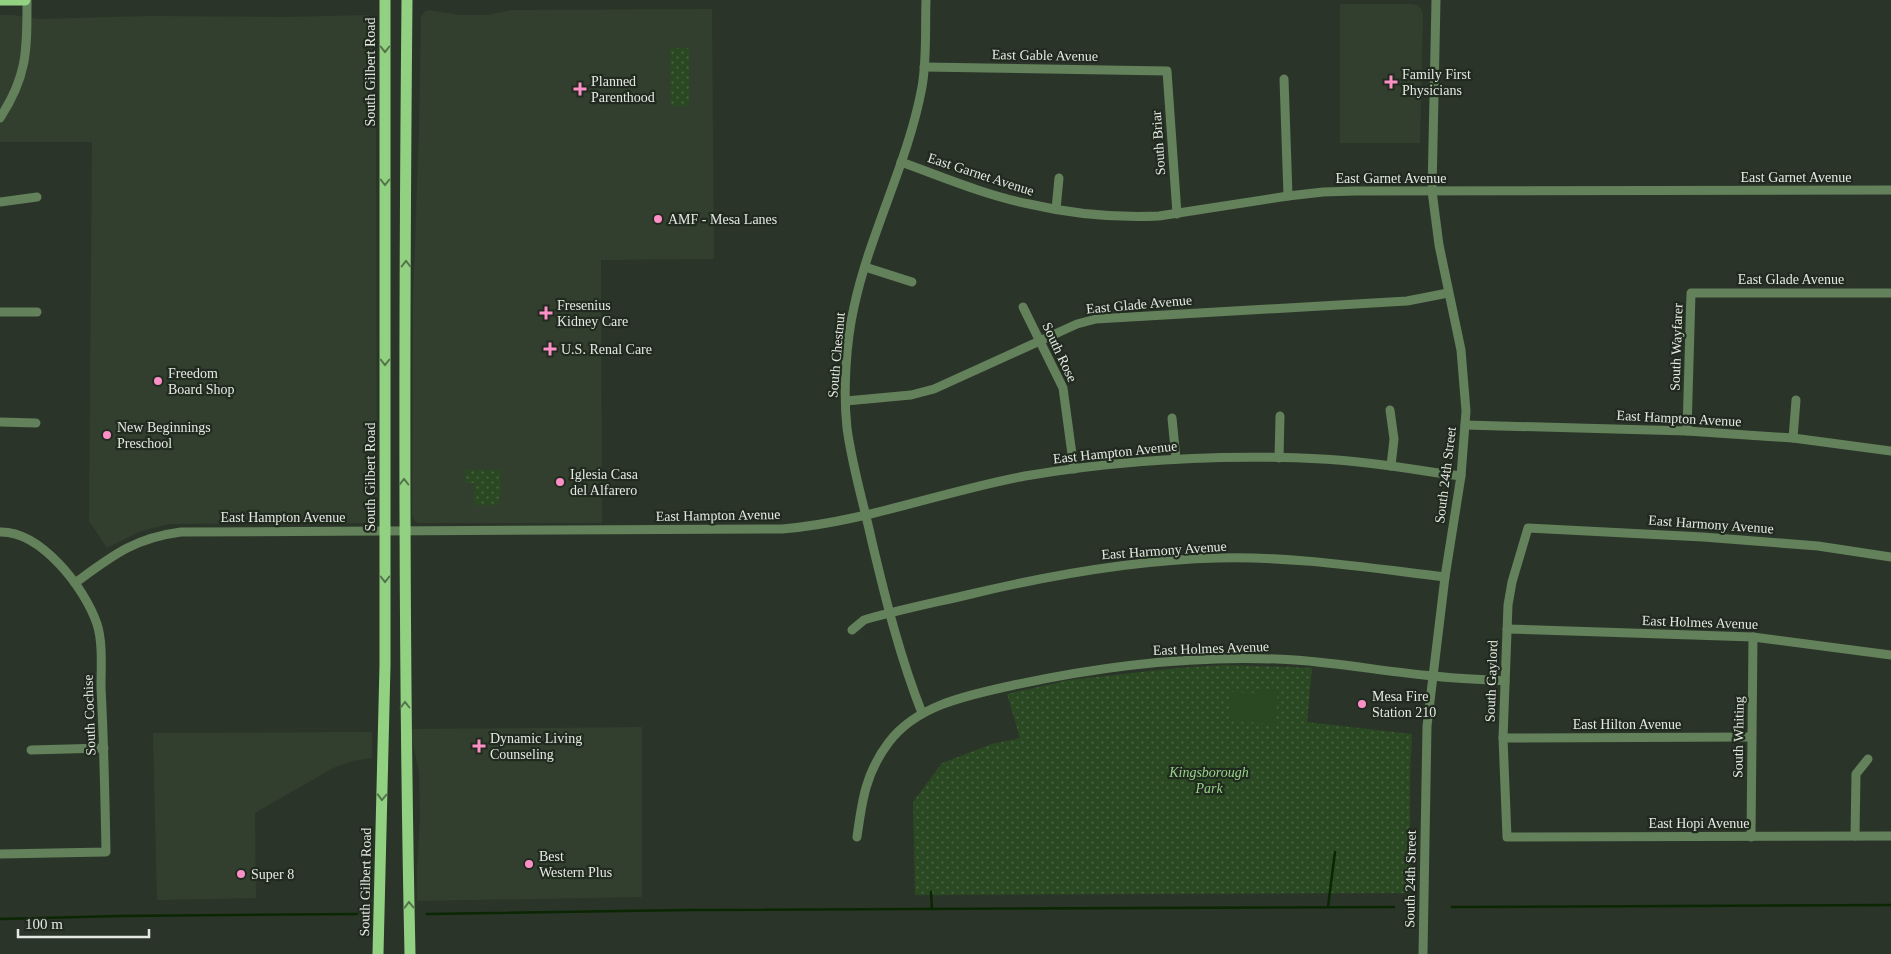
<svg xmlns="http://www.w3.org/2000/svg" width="1891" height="954" font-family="'Times New Roman',serif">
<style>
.built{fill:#323f2e}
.park{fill:url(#park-dots)}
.pitch{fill:#2a4922}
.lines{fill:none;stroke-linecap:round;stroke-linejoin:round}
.stream{stroke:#0a2703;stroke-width:2.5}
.minor{stroke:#63815b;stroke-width:9}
.major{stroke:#92d181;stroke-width:11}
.oneway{stroke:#54754b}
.poi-dot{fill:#fb8fc6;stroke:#212a1f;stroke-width:2}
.labels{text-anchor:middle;stroke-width:4.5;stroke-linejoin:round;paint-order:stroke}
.street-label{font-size:14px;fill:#e4e9e2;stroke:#212a1f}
.poi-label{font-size:14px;fill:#e4e9e2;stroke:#212a1f;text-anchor:start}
.park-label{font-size:14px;font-style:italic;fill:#98d389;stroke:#212a1f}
</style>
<defs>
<pattern id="park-dots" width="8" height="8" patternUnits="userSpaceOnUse" patternTransform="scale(1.25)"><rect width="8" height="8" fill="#2a4922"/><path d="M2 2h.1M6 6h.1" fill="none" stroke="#496342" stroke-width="1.8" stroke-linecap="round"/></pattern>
</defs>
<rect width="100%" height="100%" fill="#2b3428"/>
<g class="built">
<path d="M 1340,4 L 1411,4 L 1417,5 L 1421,9 L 1423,13 L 1420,143 L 1340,143 Z"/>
<path d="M 712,9 L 714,259 L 601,260 L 602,523 L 418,523 L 415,521 L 412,515 L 413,301 L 419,130 L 421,17 L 425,11 L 429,10 L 460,15 L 488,15 L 511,10 Z"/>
<path d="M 0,15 L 12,15 L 40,19 L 149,16 L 285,17 L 366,15 L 373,18 L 376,23 L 373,49 L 372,92 L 376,108 L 377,516 L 373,523 L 169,524 L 141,531 L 107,548 L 89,521 L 92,142 L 0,142 Z"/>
<path d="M 642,727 L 642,897 L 417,901 L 417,869 L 420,816 L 419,772 L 412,740 L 411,729 Z"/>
<path d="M 372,732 L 372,758 L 352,761 L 333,768 L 255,813 L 256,898 L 157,900 L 153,733 Z"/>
</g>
<g class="park">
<path d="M 670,48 L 689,48 L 689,106 L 671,106 Z"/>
<path d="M 465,470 L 501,470 L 501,495 L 499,496 L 499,505 L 474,505 L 474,483 L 465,483 Z"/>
<path d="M 1225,665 L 1312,668 L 1307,722 L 1412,734 L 1410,777 L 1410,893 L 915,895 L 913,802 L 942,763 L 992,744 L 1020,738 L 1007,694 L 1069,680 L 1178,668 Z"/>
</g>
<path class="pitch" d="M 1258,689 L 1278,691 L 1275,724 L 1229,721 L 1231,692 L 1257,693 Z"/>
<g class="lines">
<g class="stream">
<path d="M 931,892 L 932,909"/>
<path d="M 1328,907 L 1335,852"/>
<path d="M 1452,907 L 1891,905"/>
<path d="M 427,914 L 687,910 L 1394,907"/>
<path d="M 0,919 L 119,916 L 357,914"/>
</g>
<g class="minor">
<path d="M 924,67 L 1167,71 L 1177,214"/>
<path d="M 1284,79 L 1288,196"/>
<path d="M 0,118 C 28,75 27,49 27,0"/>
<path d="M 901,162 C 943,177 985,195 1029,204 C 1072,214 1115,218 1159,216 L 1288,196 L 1323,192 L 1355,191 L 1891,190"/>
<path d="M 0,202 L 37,197"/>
<path d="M 1056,209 L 1059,178"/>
<path d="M 865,267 L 912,282"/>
<path d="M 1023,307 L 1063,388 L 1074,469"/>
<path d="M 0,312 L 37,312"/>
<path d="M 846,401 L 911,395 L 934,389 L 1077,324 L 1096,319 L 1407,301 L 1448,293"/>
<path d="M 1390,410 L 1394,439 L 1391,466"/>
<path d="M 1172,418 L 1176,459"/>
<path d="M 0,422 L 36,423"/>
<path d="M 1465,425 L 1687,431 L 1793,438 L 1891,451"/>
<path d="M 1687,431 L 1691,293 L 1891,293"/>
<path d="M 1793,438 L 1796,400"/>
<path d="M 1279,458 L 1280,416"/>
<path d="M 0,532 C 41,531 85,588 97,624 C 103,642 101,669 101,688 C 104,743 105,797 106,852 L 0,854"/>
<path d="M 1891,557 L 1818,546 L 1703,537 L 1528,528 L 1512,582 L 1508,605 L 1503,738 L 1507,837 L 1891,836"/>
<path d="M 75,583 C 112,556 134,538 181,532 L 782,529 C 865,522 944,491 1025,476 C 1124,459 1222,454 1322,459 C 1368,461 1415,470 1461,476"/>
<path d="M 1507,629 L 1753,637 L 1891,655"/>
<path d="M 852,630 L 864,620 C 898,610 933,603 967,595 C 1050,575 1133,560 1218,558 C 1295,556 1369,568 1445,577"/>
<path d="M 922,713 C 900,657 886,601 872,542 C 864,505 852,466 847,428 C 843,392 846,342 854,307 C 870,232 908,163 922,87 C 927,59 925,29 926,0"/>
<path d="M 1503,738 L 1751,737"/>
<path d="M 31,750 L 104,748"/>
<path d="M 1855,836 L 1856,774 L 1868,759"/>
<path d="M 857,837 C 862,800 866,772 889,742 C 918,704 970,695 1014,685 C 1106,665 1200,654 1295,660 C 1341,663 1387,672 1434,676 C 1457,679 1482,679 1505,681"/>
<path d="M 1751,837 L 1753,637"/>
<path d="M 1423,954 L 1427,726 L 1445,577 L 1461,476 L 1466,411 L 1461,350 L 1439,245 L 1432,191 L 1436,0"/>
</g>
<g class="major">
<path d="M 0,0 L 25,0"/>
<path d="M 407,0 C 404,318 403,636 410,954"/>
<path d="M 378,954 L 385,665 L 385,0"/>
</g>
</g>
<defs><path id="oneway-chevron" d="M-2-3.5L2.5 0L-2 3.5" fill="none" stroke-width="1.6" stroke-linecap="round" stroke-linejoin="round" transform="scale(1.25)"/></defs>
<g class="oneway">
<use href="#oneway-chevron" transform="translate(385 49) rotate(90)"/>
<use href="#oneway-chevron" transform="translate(385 182) rotate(90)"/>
<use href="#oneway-chevron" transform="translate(406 264) rotate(-90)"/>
<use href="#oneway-chevron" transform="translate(385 362) rotate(90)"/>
<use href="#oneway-chevron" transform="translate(404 482) rotate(-90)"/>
<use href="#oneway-chevron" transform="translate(385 579) rotate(90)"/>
<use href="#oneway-chevron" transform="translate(405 705) rotate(-90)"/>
<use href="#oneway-chevron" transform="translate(382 797) rotate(92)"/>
<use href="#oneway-chevron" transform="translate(409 905) rotate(-91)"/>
</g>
<g class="poi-dot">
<path d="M1388.5 74.5h5v5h5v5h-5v5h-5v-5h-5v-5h5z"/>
<path d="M577.5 81.5h5v5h5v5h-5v5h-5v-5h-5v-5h5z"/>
<circle cx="658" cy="219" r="5"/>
<path d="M543.5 305.5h5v5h5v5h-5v5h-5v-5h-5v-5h5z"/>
<path d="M547.5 341.5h5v5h5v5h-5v5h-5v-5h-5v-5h5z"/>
<circle cx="158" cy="381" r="5"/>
<circle cx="107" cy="435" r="5"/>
<circle cx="560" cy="482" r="5"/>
<circle cx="1362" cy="704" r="5"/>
<path d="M476.5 738.5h5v5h5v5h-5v5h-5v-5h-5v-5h5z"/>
<circle cx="529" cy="864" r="5"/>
<circle cx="241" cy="874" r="5"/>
</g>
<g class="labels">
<g class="street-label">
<text transform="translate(1045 55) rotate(1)" y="5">East Gable Avenue</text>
<text transform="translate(370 72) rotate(-90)" y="5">South Gilbert Road</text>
<text transform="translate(1158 143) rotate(-94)" y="5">South Briar</text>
<text transform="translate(981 174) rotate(18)" y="5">East Garnet Avenue</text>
<text x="1796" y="182">East Garnet Avenue</text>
<text x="1391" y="183">East Garnet Avenue</text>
<text x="1791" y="284">East Glade Avenue</text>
<text transform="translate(1139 304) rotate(-5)" y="5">East Glade Avenue</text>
<text transform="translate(1676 347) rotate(-88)" y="5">South Wayfarer</text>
<text transform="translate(1060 352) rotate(65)" y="5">South Rose</text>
<text transform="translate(836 355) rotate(-85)" y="5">South Chestnut</text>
<text transform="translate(1679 418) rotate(3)" y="5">East Hampton Avenue</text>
<text transform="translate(1115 452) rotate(-6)" y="5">East Hampton Avenue</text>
<text transform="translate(1445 475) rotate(-83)" y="5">South 24th Street</text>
<text transform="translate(370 477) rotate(-90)" y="5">South Gilbert Road</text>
<text transform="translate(718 515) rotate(-1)" y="5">East Hampton Avenue</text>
<text x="283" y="522">East Hampton Avenue</text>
<text transform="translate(1711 524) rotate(4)" y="5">East Harmony Avenue</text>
<text transform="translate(1164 550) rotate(-4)" y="5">East Harmony Avenue</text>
<text transform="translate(1700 622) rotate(2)" y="5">East Holmes Avenue</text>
<text transform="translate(1211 648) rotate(-2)" y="5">East Holmes Avenue</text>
<text transform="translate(1491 681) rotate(-88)" y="5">South Gaylord</text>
<text transform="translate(89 715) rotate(-92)" y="5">South Cochise</text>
<text x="1627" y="729">East Hilton Avenue</text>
<text transform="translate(1738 737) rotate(-89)" y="5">South Whiting</text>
<text x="1699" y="828">East Hopi Avenue</text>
<text transform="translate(1410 879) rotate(-89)" y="5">South 24th Street</text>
<text transform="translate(365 882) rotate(-89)" y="5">South Gilbert Road</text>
</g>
<g class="poi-label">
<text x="1402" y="79">Family First<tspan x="1402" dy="16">Physicians</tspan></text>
<text x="591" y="86">Planned<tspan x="591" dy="16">Parenthood</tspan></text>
<text x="668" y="224">AMF - Mesa Lanes</text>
<text x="557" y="310">Fresenius<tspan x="557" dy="16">Kidney Care</tspan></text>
<text x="561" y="354">U.S. Renal Care</text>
<text x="168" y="378">Freedom<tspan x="168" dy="16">Board Shop</tspan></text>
<text x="117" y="432">New Beginnings<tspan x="117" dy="16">Preschool</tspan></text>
<text x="570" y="479">Iglesia Casa<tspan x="570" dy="16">del Alfarero</tspan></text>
<text x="1372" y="701">Mesa Fire<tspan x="1372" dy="16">Station 210</tspan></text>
<text x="490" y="743">Dynamic Living<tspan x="490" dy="16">Counseling</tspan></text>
<text x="539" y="861">Best<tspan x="539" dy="16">Western Plus</tspan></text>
<text x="251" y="879">Super 8</text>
</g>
<g class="park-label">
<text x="1209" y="777">Kingsborough<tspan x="1209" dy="16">Park</tspan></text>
</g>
</g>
<path d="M18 929v8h131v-8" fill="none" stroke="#e4e9e2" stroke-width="2.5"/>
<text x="25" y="929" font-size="15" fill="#e4e9e2" stroke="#212a1f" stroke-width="4" paint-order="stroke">100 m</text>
</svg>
